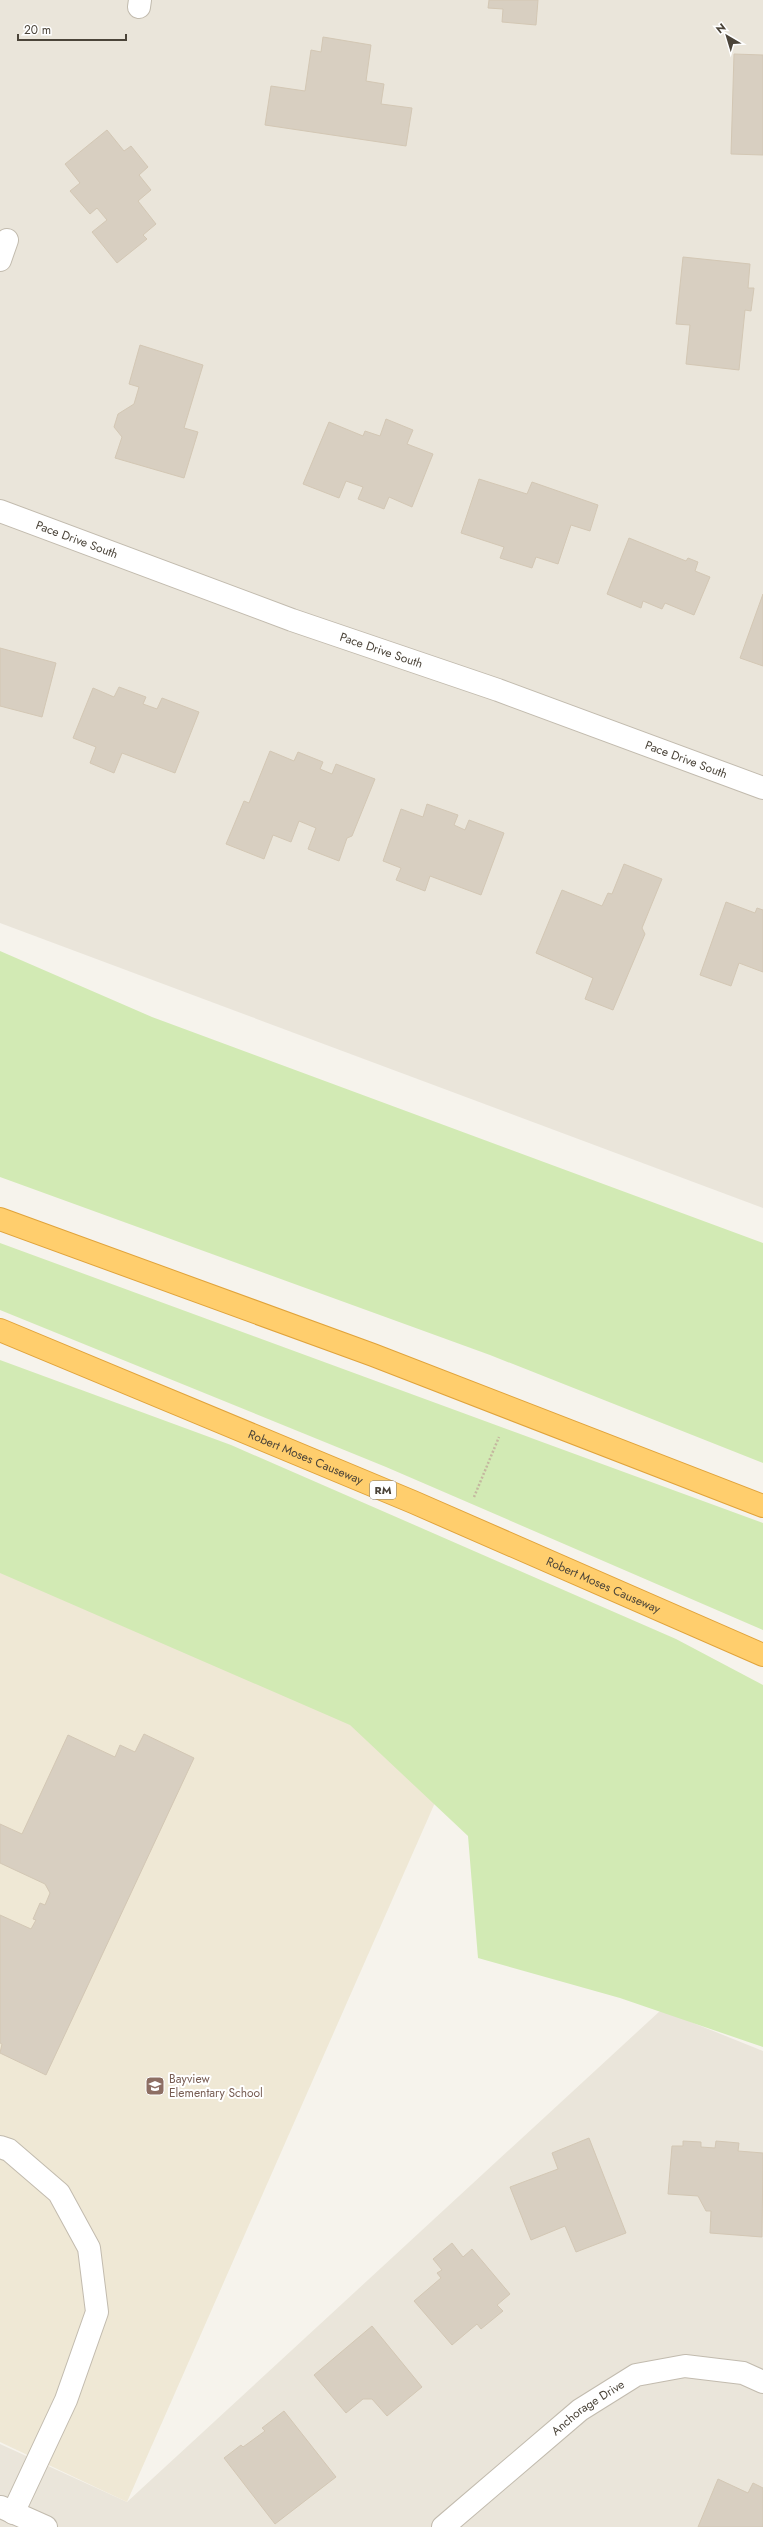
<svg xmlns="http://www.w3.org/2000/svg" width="763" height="2527" font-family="Jost,sans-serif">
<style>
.residential{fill:#eae5da}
.education{fill:#efe8d5}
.green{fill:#d2eab4}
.building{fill:#d8cfc1;stroke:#d3c7b4}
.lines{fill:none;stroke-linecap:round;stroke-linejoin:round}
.minor-casing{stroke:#c2bbae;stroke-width:24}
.highway-casing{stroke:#e0a33b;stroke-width:24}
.path{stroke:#c4b79f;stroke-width:2.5;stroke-dasharray:2 2;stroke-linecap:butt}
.minor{stroke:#fff;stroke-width:22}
.highway{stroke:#ffce6d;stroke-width:22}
.labels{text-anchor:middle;stroke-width:4;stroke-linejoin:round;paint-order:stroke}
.shield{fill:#fff;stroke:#817c74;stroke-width:1}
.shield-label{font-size:11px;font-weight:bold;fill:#4b4439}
.street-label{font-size:12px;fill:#4b4439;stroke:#fff}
.education-label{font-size:12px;fill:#785e54;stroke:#fff;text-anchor:start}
</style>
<rect width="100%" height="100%" fill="#f6f3ec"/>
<g class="residential">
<path d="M 0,0 L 763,0 L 763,1208 L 0,923 Z"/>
<path d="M 661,2010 L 763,2051 L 763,2527 L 0,2527 L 0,2444 L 127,2502 Z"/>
</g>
<path class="education" d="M 0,1518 L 467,1730 L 127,2502 L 0,2442 Z"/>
<g class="green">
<path d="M 0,951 L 152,1017 L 763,1243 L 763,1463 L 490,1355 L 0,1177 Z"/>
<path d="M 0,1243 L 763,1523 L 763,1630 L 386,1467 L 0,1310 Z"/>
<path d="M 0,1360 L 231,1445 L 676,1639 L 763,1685 L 763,2047 L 620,1998 L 478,1958 L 468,1836 L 350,1725 L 0,1573 Z"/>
</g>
<g class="building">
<path d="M 489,0 L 538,0 L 536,25 L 502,22 L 503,9 L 488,8 Z"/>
<path d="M 323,37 L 371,45 L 366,81 L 384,84 L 381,104 L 412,108 L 406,146 L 265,125 L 271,86 L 305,91 L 311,50 L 321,52 Z"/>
<path d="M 734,54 L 763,55 L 763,155 L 731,154 Z"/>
<path d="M 107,130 L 124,151 L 131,146 L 148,167 L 139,175 L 151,190 L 138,201 L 156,224 L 143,235 L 147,239 L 117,263 L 92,232 L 107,220 L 97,208 L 90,214 L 70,191 L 80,183 L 65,164 Z"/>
<path d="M 683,257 L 750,264 L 748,288 L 754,288 L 751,311 L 745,310 L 739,370 L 686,364 L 690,325 L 676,324 Z"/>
<path d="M 140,345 L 203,365 L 184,428 L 198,432 L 184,478 L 115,458 L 122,437 L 114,427 L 118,414 L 134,404 L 139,387 L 129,384 Z"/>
<path d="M 386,419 L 413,430 L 407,444 L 433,454 L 412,507 L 389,497 L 384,509 L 358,499 L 363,487 L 346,481 L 339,498 L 303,484 L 329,422 L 363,436 L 365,431 L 380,436 Z"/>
<path d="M 479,479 L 527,494 L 532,482 L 598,505 L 590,531 L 571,525 L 558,564 L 536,557 L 532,568 L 500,558 L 504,547 L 461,533 Z"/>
<path d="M 629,538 L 686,561 L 688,558 L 698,562 L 695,571 L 710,577 L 694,615 L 665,603 L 662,609 L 643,601 L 641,608 L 607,594 Z"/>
<path d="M 763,594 L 763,666 L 740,658 Z"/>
<path d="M 0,648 L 56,663 L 42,717 L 0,706 Z"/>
<path d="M 119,687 L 146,697 L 143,704 L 157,709 L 162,698 L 199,712 L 175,773 L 122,753 L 114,773 L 90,763 L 96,747 L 73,738 L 93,688 L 114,697 Z"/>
<path d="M 270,751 L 294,761 L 298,752 L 323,762 L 320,769 L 332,774 L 336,764 L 375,779 L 352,836 L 347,838 L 339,861 L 308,849 L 316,828 L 299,821 L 291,842 L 273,835 L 264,859 L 226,844 L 244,801 L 249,803 Z"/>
<path d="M 427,804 L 458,815 L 454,825 L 465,830 L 469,820 L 504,833 L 481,895 L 430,876 L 425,891 L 396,880 L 401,868 L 383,861 L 401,809 L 423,817 Z"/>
<path d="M 624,864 L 662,879 L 642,928 L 645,934 L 613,1010 L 585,999 L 593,978 L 536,953 L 562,890 L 602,906 L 608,893 L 612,894 Z"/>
<path d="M 726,902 L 755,913 L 757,908 L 763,910 L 763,972 L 739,963 L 731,986 L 700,975 Z"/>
<path d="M 144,1734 L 194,1758 L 46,2075 L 0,2053 L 2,2044 L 0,2043 L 0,1915 L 31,1929 L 36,1920 L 33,1919 L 40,1903 L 45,1905 L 50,1893 L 45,1884 L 0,1863 L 0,1824 L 22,1834 L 68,1735 L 115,1757 L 120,1745 L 135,1752 Z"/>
<path d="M 589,2138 L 626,2233 L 576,2252 L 565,2226 L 531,2240 L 510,2187 L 558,2169 L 552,2153 Z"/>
<path d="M 683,2141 L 701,2142 L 701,2147 L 715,2148 L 716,2141 L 739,2143 L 738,2151 L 763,2153 L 762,2237 L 710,2233 L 711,2211 L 706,2211 L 698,2196 L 668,2194 L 672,2146 L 683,2146 Z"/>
<path d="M 452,2243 L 463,2257 L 472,2249 L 510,2294 L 497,2305 L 503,2311 L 481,2329 L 477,2324 L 452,2345 L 414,2301 L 441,2278 L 437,2273 L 442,2270 L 433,2259 Z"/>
<path d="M 372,2326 L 422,2387 L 387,2416 L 372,2399 L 363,2399 L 346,2413 L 314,2375 Z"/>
<path d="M 284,2411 L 336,2477 L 275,2524 L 224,2458 L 241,2445 L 243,2447 L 265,2431 L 262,2428 Z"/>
<path d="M 718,2479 L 748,2493 L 753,2483 L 763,2488 L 763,2527 L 698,2527 Z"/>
</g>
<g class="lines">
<g class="minor-casing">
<g id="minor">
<path d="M 139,7 L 140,0"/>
<path d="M 0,260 L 7,240"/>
<path id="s1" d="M 0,511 L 292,620 L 498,690 L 763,788"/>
<path d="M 0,2147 L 9,2150 L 59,2193 L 89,2248 L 97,2312 L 66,2400 L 13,2513"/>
<path d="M 1,2507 L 46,2527"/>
<path id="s2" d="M 443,2527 L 580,2410 L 636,2375 L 685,2366 L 743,2373 L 763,2382"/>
</g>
</g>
<g class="highway-casing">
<g id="highway">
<path d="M 0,1219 L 373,1355 L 763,1506"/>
<path id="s3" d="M 0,1330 L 413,1502 L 763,1655"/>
</g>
</g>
<path class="path" d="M 474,1497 L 499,1437"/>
<use href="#minor" class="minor"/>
<use href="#highway" class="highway"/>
</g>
<defs>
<g id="school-square" transform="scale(1)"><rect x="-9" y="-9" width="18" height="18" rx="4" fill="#8d6e63" stroke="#fff"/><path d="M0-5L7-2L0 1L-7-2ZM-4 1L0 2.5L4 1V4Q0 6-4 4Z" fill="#fff"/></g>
</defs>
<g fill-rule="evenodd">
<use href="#school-square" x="155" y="2086"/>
</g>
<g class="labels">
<rect class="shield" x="370" y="1481" width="26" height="18" rx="3"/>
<g class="shield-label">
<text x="383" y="1494">RM</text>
</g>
<g class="street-label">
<text dy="4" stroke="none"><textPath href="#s1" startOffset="82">Pace Drive South</textPath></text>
<text dy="4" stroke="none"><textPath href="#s1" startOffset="406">Pace Drive South</textPath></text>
<text dy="4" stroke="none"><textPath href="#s1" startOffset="730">Pace Drive South</textPath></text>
<text dy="4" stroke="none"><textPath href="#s3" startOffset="331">Robert Moses Causeway</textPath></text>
<text dy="4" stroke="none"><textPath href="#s3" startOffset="655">Robert Moses Causeway</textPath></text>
<text dy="4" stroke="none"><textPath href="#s2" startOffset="188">Anchorage Drive</textPath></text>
</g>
<g class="education-label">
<text x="169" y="2083">Bayview<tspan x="169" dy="14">Elementary School</tspan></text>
</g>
</g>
<g transform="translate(727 36) rotate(322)" stroke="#ffffff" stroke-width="3" paint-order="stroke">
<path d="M0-3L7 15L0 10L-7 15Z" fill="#4b4439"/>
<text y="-6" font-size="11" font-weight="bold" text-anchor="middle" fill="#4b4439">N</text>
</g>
<path d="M18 34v6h108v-6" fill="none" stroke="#4b4439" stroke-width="2"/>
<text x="24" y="34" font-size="12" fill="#4b4439" stroke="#ffffff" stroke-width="3" paint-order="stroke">20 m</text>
</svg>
